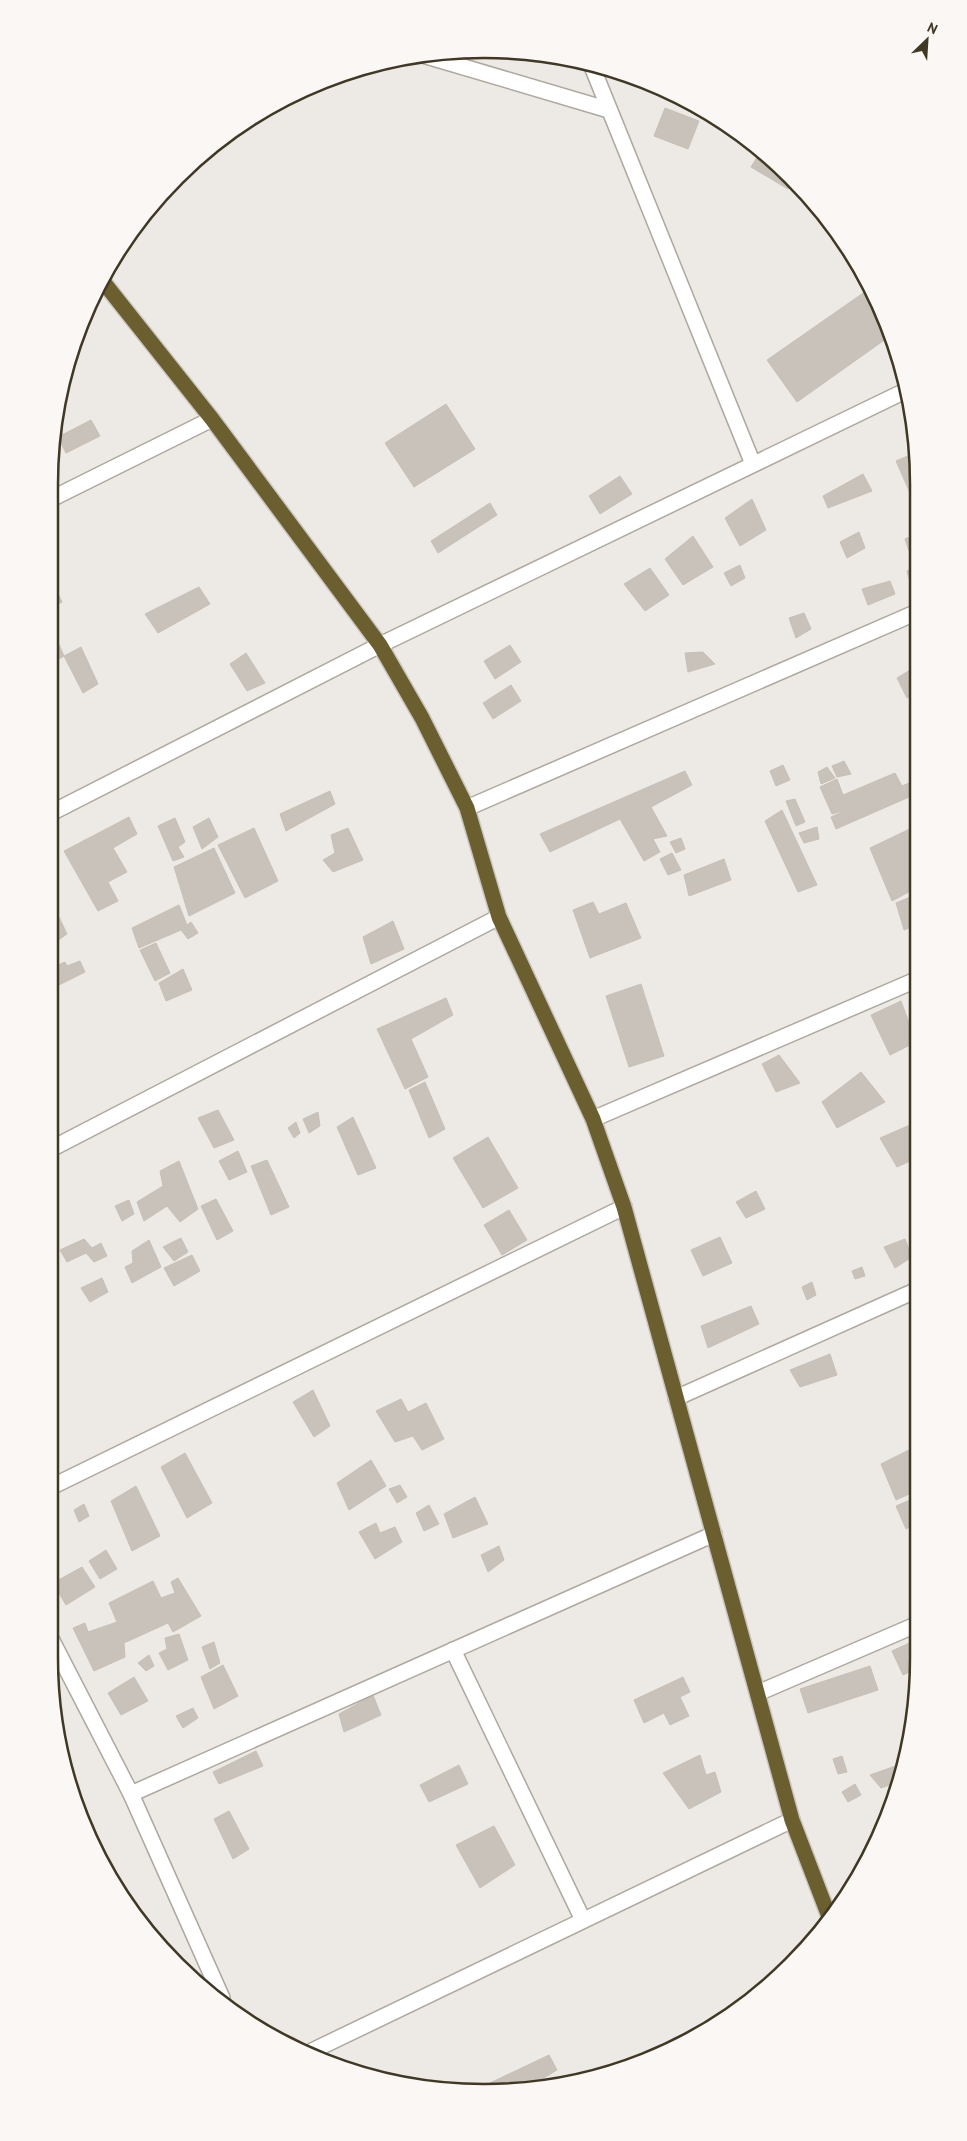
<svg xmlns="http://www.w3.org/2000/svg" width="967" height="2141" font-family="'PT Sans',sans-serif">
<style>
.building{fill:#c8c2ba;stroke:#c7c0b7}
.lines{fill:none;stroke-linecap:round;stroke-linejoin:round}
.minor-casing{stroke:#aea99f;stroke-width:18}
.highway-casing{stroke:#c9c7c2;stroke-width:18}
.minor{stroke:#fff;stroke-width:15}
.highway{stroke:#6b5f30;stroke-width:15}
.rim{fill:none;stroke:#3f3824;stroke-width:2.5}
</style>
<rect width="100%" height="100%" fill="#ede9e4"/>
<g class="building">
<path d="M 665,108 L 699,121 L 688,149 L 654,136 Z"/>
<path d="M 761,151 L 792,183 L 788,189 L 751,167 Z"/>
<path d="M 869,289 L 885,317 L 890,336 L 797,402 L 767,360 Z"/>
<path d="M 446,404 L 475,449 L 414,487 L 385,443 Z"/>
<path d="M 91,420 L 100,436 L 66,453 L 58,437 Z"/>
<path d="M 915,453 L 915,493 L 911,495 L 896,461 Z"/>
<path d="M 863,474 L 872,491 L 828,508 L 823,496 Z"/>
<path d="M 620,476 L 632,494 L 600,514 L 589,496 Z"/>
<path d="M 752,499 L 766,530 L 740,546 L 725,518 Z"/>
<path d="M 490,503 L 497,515 L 438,553 L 431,541 Z"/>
<path d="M 859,532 L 865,548 L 847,558 L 840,542 Z"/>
<path d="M 915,535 L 915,549 L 909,551 L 905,539 Z"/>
<path d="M 693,536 L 713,567 L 683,585 L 665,559 Z"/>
<path d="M 740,565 L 745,578 L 731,586 L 724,573 Z"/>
<path d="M 650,568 L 669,595 L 645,611 L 624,584 Z"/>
<path d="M 915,568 L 915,584 L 911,585 L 907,571 Z"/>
<path d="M 49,575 L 62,602 L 49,608 Z"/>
<path d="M 890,581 L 895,594 L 868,605 L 862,589 Z"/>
<path d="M 199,587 L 210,604 L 158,633 L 145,614 Z"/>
<path d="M 804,613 L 811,629 L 796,638 L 789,618 Z"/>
<path d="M 50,624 L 64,656 L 49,665 L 49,625 Z"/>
<path d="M 510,645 L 521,662 L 495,679 L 484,661 Z"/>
<path d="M 81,647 L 98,684 L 83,693 L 64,656 Z"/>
<path d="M 703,652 L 715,664 L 688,672 L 685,653 Z"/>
<path d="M 246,653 L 265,683 L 247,691 L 230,664 Z"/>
<path d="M 915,667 L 915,693 L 907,698 L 897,678 Z"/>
<path d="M 511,685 L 521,701 L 493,719 L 483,703 Z"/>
<path d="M 844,761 L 851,774 L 837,777 L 832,766 Z"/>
<path d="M 783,765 L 790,780 L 776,786 L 770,771 Z"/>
<path d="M 827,767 L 835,778 L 821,784 L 818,772 Z"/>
<path d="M 685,771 L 692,785 L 651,807 L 667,836 L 653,839 L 660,852 L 644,861 L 620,819 L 550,852 L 540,834 Z"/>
<path d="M 895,773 L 902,786 L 916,780 L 916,794 L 836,829 L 831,817 L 847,810 L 832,814 L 820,787 L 837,779 L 843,795 Z"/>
<path d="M 330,791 L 335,804 L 286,831 L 280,814 Z"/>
<path d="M 795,799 L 805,822 L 796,826 L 786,801 Z"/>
<path d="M 782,810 L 817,885 L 798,892 L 765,821 Z"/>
<path d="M 129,817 L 137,834 L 113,848 L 127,872 L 108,882 L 118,901 L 98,911 L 64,851 Z"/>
<path d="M 175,818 L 185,842 L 178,847 L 184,857 L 173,861 L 158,826 Z"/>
<path d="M 209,818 L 218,837 L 202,849 L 193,827 Z"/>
<path d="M 916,826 L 916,888 L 892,901 L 870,848 Z"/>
<path d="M 817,827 L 819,839 L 804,843 L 799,833 Z"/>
<path d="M 254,828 L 278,881 L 245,898 L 218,845 Z"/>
<path d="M 348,828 L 363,860 L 333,872 L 323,860 L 335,853 L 331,835 Z"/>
<path d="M 681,838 L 685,849 L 676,853 L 670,842 Z"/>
<path d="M 214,848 L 235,893 L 189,916 L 174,867 Z"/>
<path d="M 672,853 L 681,870 L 668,875 L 660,859 Z"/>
<path d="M 724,859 L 731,880 L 689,896 L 684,875 Z"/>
<path d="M 915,895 L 916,925 L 904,930 L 896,903 Z"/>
<path d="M 49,896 L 67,934 L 53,944 L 49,936 Z"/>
<path d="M 593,902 L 599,914 L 626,903 L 641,938 L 590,958 L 573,910 Z"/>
<path d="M 179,905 L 187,925 L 191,922 L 198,933 L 188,939 L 181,930 L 139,948 L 132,928 Z"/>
<path d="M 393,921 L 404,949 L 371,964 L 363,937 Z"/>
<path d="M 156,943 L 170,973 L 155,981 L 140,950 Z"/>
<path d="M 80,961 L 85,972 L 53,988 L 49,969 L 65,962 L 67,966 Z"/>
<path d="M 183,969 L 192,990 L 166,1001 L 159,983 Z"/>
<path d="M 641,984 L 664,1056 L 629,1067 L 606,996 Z"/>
<path d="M 446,998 L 453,1015 L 411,1039 L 428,1077 L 405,1089 L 377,1029 Z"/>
<path d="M 901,1001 L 916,1042 L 890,1055 L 871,1015 Z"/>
<path d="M 779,1055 L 800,1083 L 776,1092 L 762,1064 Z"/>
<path d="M 861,1072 L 885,1102 L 837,1128 L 822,1102 Z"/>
<path d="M 425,1082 L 445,1129 L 429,1138 L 409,1090 Z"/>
<path d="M 917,1093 L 917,1107 L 911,1095 Z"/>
<path d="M 218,1110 L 234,1140 L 214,1148 L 198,1118 Z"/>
<path d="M 318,1112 L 320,1126 L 309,1133 L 303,1119 Z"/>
<path d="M 353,1117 L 376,1168 L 358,1175 L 337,1127 Z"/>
<path d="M 296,1122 L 300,1133 L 294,1138 L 288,1128 Z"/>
<path d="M 917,1122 L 917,1158 L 897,1167 L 880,1138 Z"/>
<path d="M 488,1137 L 518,1188 L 483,1208 L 453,1158 Z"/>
<path d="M 238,1151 L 247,1172 L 229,1180 L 219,1161 Z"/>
<path d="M 267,1160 L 289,1207 L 271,1215 L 251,1166 Z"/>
<path d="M 179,1161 L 198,1209 L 180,1222 L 167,1206 L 144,1221 L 137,1202 L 163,1186 L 160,1171 Z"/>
<path d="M 756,1191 L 765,1209 L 746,1218 L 736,1202 Z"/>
<path d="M 216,1199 L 233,1231 L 217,1240 L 201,1206 Z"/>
<path d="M 129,1200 L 134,1214 L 122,1221 L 115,1206 Z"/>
<path d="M 509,1210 L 527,1240 L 502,1255 L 484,1225 Z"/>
<path d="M 720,1237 L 732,1263 L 703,1276 L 691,1250 Z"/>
<path d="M 181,1238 L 188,1252 L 174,1261 L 163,1247 Z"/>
<path d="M 84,1239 L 92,1248 L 101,1243 L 107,1256 L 94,1262 L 86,1253 L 67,1262 L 60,1250 Z"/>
<path d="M 905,1239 L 912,1257 L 895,1268 L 884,1247 Z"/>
<path d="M 149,1240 L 161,1267 L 132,1283 L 125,1267 L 133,1263 L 132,1251 Z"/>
<path d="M 192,1255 L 200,1271 L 174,1286 L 164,1268 Z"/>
<path d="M 49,1257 L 55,1271 L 49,1276 Z"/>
<path d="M 862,1267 L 865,1276 L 855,1279 L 852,1271 Z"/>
<path d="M 102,1278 L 108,1292 L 90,1302 L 81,1288 Z"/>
<path d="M 812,1282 L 816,1295 L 807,1300 L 802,1287 Z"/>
<path d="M 751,1306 L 759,1324 L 708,1348 L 701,1326 Z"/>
<path d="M 830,1354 L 837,1375 L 800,1387 L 790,1370 Z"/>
<path d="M 313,1390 L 330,1426 L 314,1437 L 293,1402 Z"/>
<path d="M 401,1399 L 408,1412 L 426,1403 L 444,1439 L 422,1450 L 413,1436 L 395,1442 L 376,1411 Z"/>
<path d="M 909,1450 L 918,1470 L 918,1490 L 896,1500 L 881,1464 Z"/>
<path d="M 185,1453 L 212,1503 L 187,1518 L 161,1467 Z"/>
<path d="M 371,1460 L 386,1486 L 349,1510 L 337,1483 Z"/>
<path d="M 400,1485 L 407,1497 L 397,1503 L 389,1489 Z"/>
<path d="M 136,1486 L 160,1536 L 132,1551 L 111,1501 Z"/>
<path d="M 475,1497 L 488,1524 L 453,1538 L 444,1514 Z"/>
<path d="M 910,1500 L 917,1523 L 906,1529 L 896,1506 Z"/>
<path d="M 84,1504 L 89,1516 L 79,1522 L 74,1510 Z"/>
<path d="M 429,1505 L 439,1524 L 424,1531 L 416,1513 Z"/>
<path d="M 49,1522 L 55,1540 L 49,1545 Z"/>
<path d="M 376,1523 L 380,1533 L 395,1527 L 402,1542 L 375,1559 L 359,1532 Z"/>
<path d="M 499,1546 L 504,1560 L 488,1572 L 481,1555 Z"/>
<path d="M 106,1550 L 117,1569 L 100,1579 L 89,1561 Z"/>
<path d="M 82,1567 L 95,1587 L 66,1605 L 53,1583 Z"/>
<path d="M 178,1578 L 201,1616 L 173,1632 L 168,1623 L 124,1643 L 125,1657 L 94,1671 L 73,1628 L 85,1623 L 88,1632 L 117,1622 L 109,1603 L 153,1581 L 161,1598 L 175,1593 L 171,1582 Z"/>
<path d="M 179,1634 L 188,1660 L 168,1670 L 159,1653 L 167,1649 L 165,1638 Z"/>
<path d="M 918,1639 L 916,1669 L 903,1675 L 892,1651 Z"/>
<path d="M 214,1642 L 220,1663 L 210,1669 L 202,1647 Z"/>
<path d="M 149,1655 L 154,1666 L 146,1671 L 138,1663 Z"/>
<path d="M 223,1665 L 238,1696 L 214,1709 L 201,1677 Z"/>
<path d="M 870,1666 L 878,1690 L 808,1713 L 800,1689 Z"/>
<path d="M 134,1677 L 148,1701 L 121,1715 L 108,1693 Z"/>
<path d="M 683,1677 L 690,1692 L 680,1697 L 689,1716 L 670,1725 L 664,1713 L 644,1723 L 634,1700 Z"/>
<path d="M 373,1695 L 381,1715 L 344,1732 L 339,1714 Z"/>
<path d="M 193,1708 L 198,1718 L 183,1728 L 176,1716 Z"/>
<path d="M 256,1751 L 263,1766 L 219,1784 L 213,1772 Z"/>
<path d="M 700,1755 L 706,1775 L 715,1772 L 721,1792 L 689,1809 L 663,1773 Z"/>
<path d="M 842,1756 L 847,1772 L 838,1774 L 833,1759 Z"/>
<path d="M 901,1764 L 898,1782 L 881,1788 L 870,1775 Z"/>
<path d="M 459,1765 L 468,1784 L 429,1802 L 420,1785 Z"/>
<path d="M 855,1784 L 861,1795 L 848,1802 L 842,1792 Z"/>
<path d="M 229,1811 L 249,1849 L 233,1859 L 214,1819 Z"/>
<path d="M 494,1826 L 515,1865 L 480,1888 L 456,1845 Z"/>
<path d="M 549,2055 L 557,2070 L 527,2088 L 473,2091 Z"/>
</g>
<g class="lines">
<g class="minor-casing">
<g id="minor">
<path d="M 423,55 L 609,110"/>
<path d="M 591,64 L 753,464"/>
<path d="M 49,500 L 212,419"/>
<path d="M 467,808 L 915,613"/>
<path d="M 49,814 L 380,645 L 905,391"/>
<path d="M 593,1119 L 916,980"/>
<path d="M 49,1150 L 499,917"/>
<path d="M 676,1398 L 917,1290"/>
<path d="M 49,1488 L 624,1207"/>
<path d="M 49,1635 L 131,1794 L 222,1998"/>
<path d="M 453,1650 L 583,1920"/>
<path d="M 758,1693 L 918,1624"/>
<path d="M 131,1794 L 714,1534"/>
<path d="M 312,2051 L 792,1820"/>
</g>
</g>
<g class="highway-casing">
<path id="highway" d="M 101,279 L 212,419 L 380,645 L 422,718 L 467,808 L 499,917 L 593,1119 L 624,1207 L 792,1820 L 830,1919"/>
</g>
<use href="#minor" class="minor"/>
<use href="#highway" class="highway"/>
</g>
<path d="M0 0H967V2141H0ZM484 58H484A426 426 0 0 1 910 484V1658A426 426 0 0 1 484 2084H484A426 426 0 0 1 58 1658V484A426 426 0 0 1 484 58Z" fill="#faf7f5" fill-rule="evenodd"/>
<path class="rim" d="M484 58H484A426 426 0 0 1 910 484V1658A426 426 0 0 1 484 2084H484A426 426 0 0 1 58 1658V484A426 426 0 0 1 484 58Z"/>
<g transform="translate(927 40) rotate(25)" stroke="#faf7f5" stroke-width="4" paint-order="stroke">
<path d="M0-4L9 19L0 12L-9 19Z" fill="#3f3824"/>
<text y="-8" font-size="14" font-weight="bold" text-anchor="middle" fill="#3f3824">N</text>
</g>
</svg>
